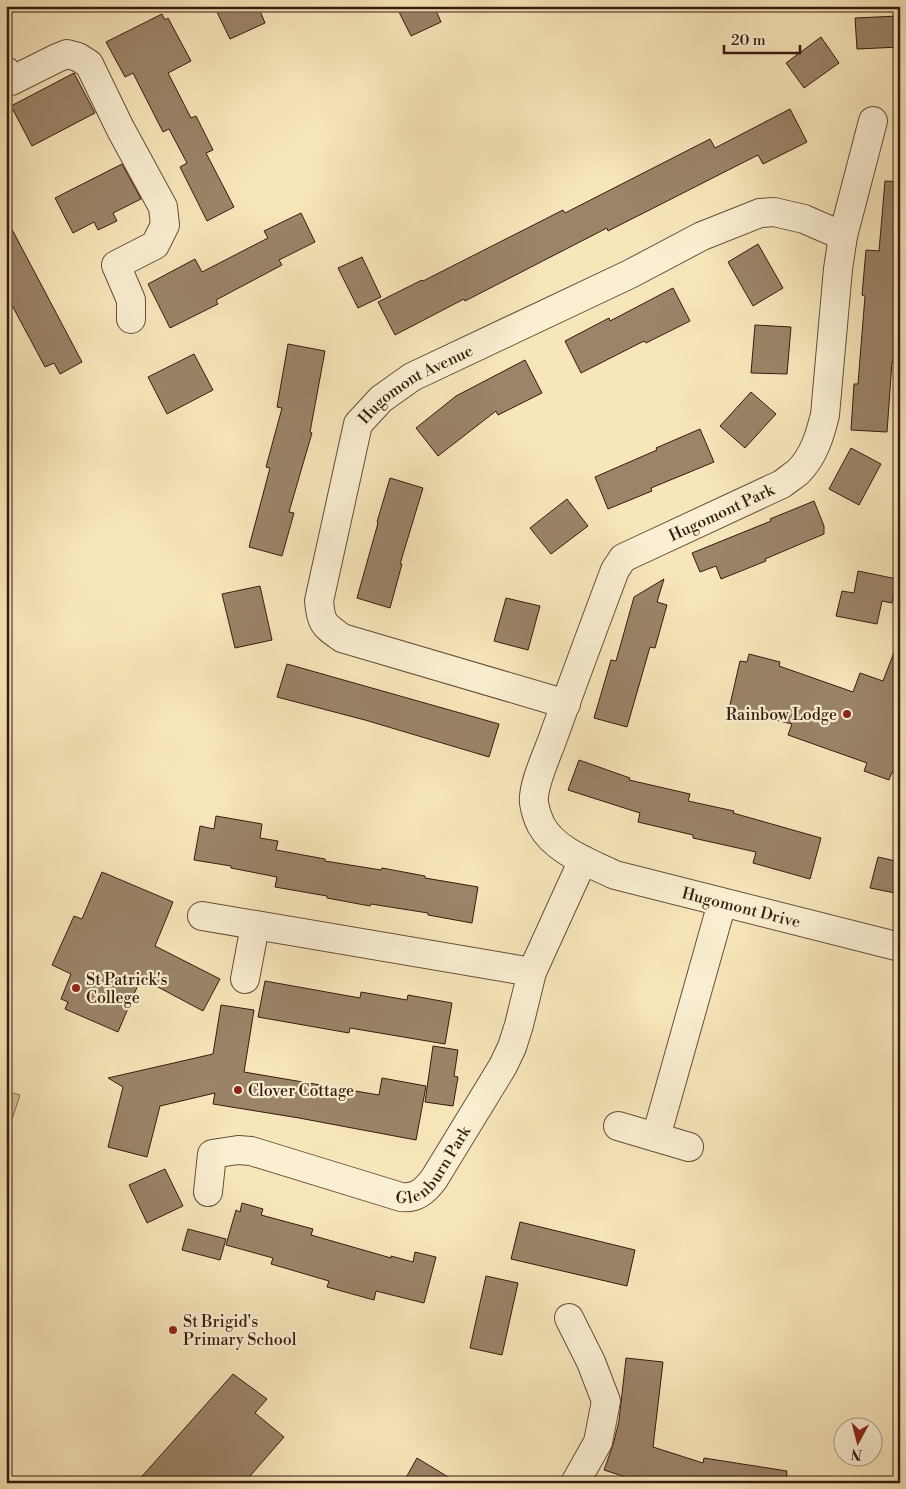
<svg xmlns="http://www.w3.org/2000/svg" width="906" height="1489" font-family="'Libre Bodoni',serif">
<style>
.green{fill:#d6c39d;stroke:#866e56}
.building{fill:#9b8468;stroke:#371a0f}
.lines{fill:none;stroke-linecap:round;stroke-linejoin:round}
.minor-casing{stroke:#674d3a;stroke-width:30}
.minor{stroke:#faefd2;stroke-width:28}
.poi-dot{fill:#8f2418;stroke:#faefd2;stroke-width:2}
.labels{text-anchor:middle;stroke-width:4.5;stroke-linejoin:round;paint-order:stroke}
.street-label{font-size:16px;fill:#371a0f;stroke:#faefd2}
.poi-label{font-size:16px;fill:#371a0f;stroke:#faefd2;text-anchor:start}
</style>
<rect width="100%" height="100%" fill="#f7e6ba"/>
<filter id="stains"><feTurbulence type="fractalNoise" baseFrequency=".004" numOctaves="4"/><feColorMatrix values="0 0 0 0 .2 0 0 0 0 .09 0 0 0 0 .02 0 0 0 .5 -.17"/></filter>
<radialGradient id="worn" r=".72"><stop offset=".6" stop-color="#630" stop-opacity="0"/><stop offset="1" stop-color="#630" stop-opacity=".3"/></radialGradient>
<path class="green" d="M 6,1091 L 20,1095 L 6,1138 Z"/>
<g class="building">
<path d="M 214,6 L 258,6 L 265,23 L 230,39 Z"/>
<path d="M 396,6 L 434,6 L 441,22 L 411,36 Z"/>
<path d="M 162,14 L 165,20 L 168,18 L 191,61 L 168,73 L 191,118 L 196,116 L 213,150 L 206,153 L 234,207 L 207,221 L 180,167 L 187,163 L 169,129 L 163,132 L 133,73 L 125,77 L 106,42 Z"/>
<path d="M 898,16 L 900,47 L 857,49 L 855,18 Z"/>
<path d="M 821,37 L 839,63 L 804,88 L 786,63 Z"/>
<path d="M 74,73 L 95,113 L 32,146 L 11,106 Z"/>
<path d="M 790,109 L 807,142 L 763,164 L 758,155 L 608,231 L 607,228 L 465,301 L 464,299 L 395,335 L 378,302 L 422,280 L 423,281 L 563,210 L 565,213 L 710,139 L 715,148 Z"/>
<path d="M 122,164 L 141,199 L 113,213 L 117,221 L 98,230 L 94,222 L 73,233 L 55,198 Z"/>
<path d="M 885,181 L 900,182 L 900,279 L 897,316 L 900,316 L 896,362 L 892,362 L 887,432 L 851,430 L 854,384 L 858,384 L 865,296 L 862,295 L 866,250 L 879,251 Z"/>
<path d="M 301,213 L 315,242 L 279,260 L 282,265 L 216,300 L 218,304 L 170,328 L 148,284 L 195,259 L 202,272 L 268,238 L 264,231 Z"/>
<path d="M 6,218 L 82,362 L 60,374 L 54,363 L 45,367 L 6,294 Z"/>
<path d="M 758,244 L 783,288 L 753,306 L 728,262 Z"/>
<path d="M 362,257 L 381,297 L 358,308 L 338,268 Z"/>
<path d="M 673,288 L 690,321 L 646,343 L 644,341 L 581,373 L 565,341 L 609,318 L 610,321 Z"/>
<path d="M 755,325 L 791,327 L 787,374 L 751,373 Z"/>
<path d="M 288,344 L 325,351 L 310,432 L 312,433 L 289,512 L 294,513 L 282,556 L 249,547 L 270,468 L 266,467 L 282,408 L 277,407 Z"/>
<path d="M 194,354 L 213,390 L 167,414 L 148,377 Z"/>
<path d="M 525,360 L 542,393 L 498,415 L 496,411 L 438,456 L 416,428 L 456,396 Z"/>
<path d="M 751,392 L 776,414 L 745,448 L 720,426 Z"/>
<path d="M 700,429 L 714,462 L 651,488 L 652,491 L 608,509 L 595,477 L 657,450 L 656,448 Z"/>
<path d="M 851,448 L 881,464 L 859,505 L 829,489 Z"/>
<path d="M 390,478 L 423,488 L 400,564 L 402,564 L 390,608 L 357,598 L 378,523 L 377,522 Z"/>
<path d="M 567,499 L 588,526 L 551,554 L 530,528 Z"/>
<path d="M 814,501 L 824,526 L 824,534 L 765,559 L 766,561 L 721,579 L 716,566 L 700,572 L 692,553 L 771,521 L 770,519 Z"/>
<path d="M 858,571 L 897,579 L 892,603 L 882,601 L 877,624 L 836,616 L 842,591 L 854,593 Z"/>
<path d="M 664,579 L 657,602 L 667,605 L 655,648 L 650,647 L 627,727 L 594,718 L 611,660 L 616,661 L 634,597 Z"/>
<path d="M 260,586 L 272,640 L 235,648 L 222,594 Z"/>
<path d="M 506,598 L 540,606 L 528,650 L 494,641 Z"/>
<path d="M 898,642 L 900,642 L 900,775 L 892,772 L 889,780 L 864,771 L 867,763 L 788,735 L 792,724 L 729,709 L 740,661 L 747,662 L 749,654 L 780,662 L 779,666 L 853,692 L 860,673 L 883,681 Z"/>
<path d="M 287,664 L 499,724 L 489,757 L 365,720 L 277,697 Z"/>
<path d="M 579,760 L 630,778 L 629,780 L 690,794 L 688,801 L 734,811 L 733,813 L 821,838 L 810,879 L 753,863 L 756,852 L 693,838 L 693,835 L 638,822 L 640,813 L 568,790 Z"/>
<path d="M 216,816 L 262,824 L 260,838 L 278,841 L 276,850 L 325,859 L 325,861 L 381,870 L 382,868 L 425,876 L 425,878 L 478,887 L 472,923 L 428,915 L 428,913 L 371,904 L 370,906 L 327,898 L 327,896 L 275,887 L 277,877 L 231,868 L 231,866 L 194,860 L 200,826 L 214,829 Z"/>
<path d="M 878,857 L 900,862 L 900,894 L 870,888 Z"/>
<path d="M 102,872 L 173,902 L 155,946 L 220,979 L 203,1011 L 141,978 L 118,1032 L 65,1009 L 68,1002 L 61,999 L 71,974 L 52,965 L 74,916 L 82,919 Z"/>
<path d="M 265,981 L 360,998 L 361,992 L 407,1000 L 408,995 L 452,1003 L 445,1044 L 350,1028 L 349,1033 L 258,1017 Z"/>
<path d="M 221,1005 L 254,1010 L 244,1072 L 379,1095 L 382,1078 L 426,1086 L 416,1140 L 299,1118 L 213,1104 L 215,1093 L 160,1106 L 147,1157 L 108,1147 L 123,1087 L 108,1078 L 213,1054 Z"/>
<path d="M 433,1046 L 458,1050 L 454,1076 L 458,1077 L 453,1106 L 425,1102 Z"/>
<path d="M 165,1169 L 183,1206 L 147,1223 L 129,1185 Z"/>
<path d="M 242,1203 L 263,1209 L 261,1215 L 313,1229 L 311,1235 L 391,1258 L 391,1256 L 413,1262 L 415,1252 L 436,1257 L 424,1303 L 376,1291 L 374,1300 L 327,1287 L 329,1281 L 271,1264 L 273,1258 L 226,1245 L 236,1210 L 240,1212 Z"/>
<path d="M 520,1222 L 635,1250 L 627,1286 L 511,1259 Z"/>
<path d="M 188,1229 L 226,1239 L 220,1260 L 182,1250 Z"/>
<path d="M 486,1276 L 518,1283 L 502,1355 L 470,1348 Z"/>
<path d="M 626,1358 L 663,1362 L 653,1447 L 703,1463 L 704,1458 L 787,1471 L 786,1483 L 644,1483 L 604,1470 L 613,1445 L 619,1421 Z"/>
<path d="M 233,1374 L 267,1399 L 255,1413 L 284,1437 L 244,1483 L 136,1483 Z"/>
<path d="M 417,1458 L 458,1483 L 403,1483 Z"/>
</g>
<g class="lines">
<g class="minor-casing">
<g id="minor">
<path d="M 6,71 L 11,81 L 57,58 L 67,54 L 78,57 L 89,64 L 120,128 L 163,207 L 165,225 L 155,245 L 116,265 L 131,300 L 131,319"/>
<path id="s1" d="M 873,121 L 843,236 L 838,269 L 825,415 C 820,435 814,456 798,472 C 793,476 787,480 782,484 L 623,558 L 615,570 C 594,626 573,682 553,738 C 547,755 532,786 534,803 C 535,809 538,819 541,825 C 555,851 590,863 615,875 L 900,947"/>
<path id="s2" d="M 566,704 L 342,638 C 324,625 321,624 319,601 L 358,424 L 381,399 L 412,377 L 630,274 L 702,236 L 760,213 L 774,212 L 804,219 L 843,236"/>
<path d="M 202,916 L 532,972"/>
<path d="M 245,979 L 255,926"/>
<path d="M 618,1126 L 689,1147"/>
<path d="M 656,1137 L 722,903"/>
<path id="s3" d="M 208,1192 L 212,1154 L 238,1150 L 251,1151 L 401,1197 C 416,1199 425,1191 434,1179 L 503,1066 L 512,1047 L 519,1025 L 532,972 L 583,860"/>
<path d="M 569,1318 L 591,1362 L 606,1401 L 598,1442 L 575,1483"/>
</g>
</g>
<use href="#minor" class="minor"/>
</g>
<g class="poi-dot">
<circle cx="847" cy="714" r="5"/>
<circle cx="76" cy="988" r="5"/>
<circle cx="238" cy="1090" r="5"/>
<circle cx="173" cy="1330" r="5"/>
</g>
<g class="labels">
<g class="street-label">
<text dy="6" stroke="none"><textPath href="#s2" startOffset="532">Hugomont Avenue</textPath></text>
<text transform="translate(721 512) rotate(-25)" y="6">Hugomont Park</text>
<text dy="6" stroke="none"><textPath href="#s1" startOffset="1064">Hugomont Drive</textPath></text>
<text dy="6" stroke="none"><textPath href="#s3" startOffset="282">Glenburn Park</textPath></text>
</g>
<g class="poi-label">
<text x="837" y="720" text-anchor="end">Rainbow Lodge</text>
<text x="86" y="985">St Patrick's<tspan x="86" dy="18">College</tspan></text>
<text x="248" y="1096">Clover Cottage</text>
<text x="183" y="1327">St Brigid's<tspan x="183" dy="18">Primary School</tspan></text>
</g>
</g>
<rect width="906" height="1489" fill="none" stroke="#f7e6ba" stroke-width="25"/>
<rect x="8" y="8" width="891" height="1474" fill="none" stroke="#371a0f" stroke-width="2.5"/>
<rect x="12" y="12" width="881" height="1464" fill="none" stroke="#371a0f"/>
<g transform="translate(858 1442) rotate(187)"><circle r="24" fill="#faefd2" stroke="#ac9a84"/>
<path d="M0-4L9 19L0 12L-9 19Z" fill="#8f2418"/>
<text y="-8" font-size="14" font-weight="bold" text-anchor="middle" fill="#371a0f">N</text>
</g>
<path d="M724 45v8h76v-8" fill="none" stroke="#371a0f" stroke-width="2.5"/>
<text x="731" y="45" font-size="15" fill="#371a0f" stroke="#faefd2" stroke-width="4" paint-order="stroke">20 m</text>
<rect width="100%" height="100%" filter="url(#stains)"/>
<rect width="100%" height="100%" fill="url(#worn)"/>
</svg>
